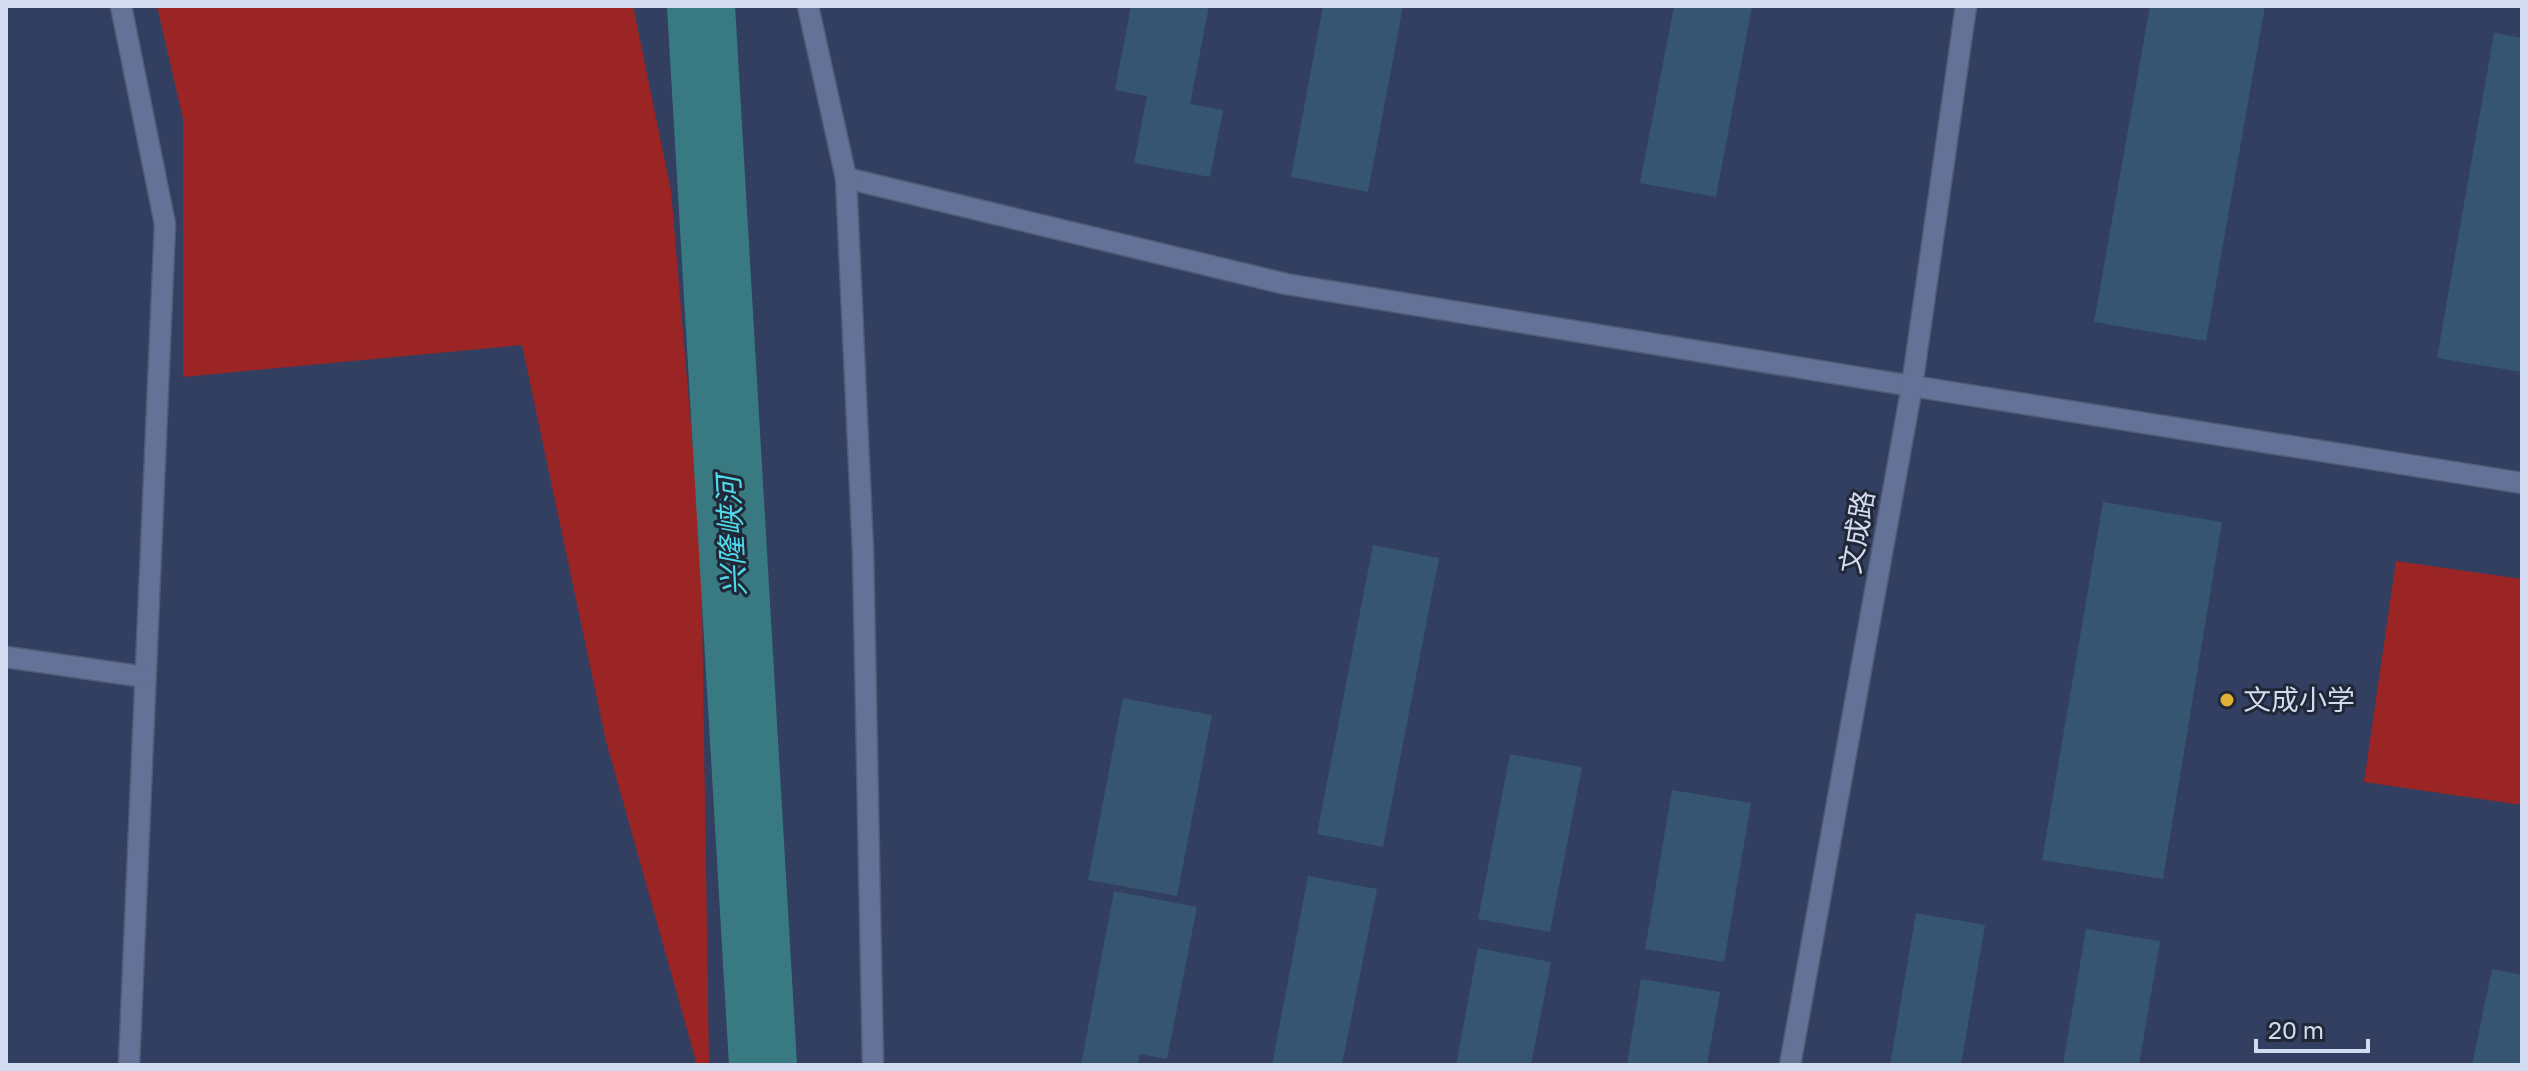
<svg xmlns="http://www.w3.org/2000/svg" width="2528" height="1071" font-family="'Golos Text','Noto Sans SC',sans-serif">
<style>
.green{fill:#9b2524}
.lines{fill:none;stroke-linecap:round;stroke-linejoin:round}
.river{stroke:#397981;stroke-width:68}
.building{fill:#365571}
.service-casing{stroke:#515c77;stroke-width:23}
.minor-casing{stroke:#515c77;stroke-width:23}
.tertiary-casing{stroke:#515c77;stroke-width:23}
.service{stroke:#637296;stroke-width:20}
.minor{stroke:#637296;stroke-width:20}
.tertiary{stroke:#637296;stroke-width:20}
.poi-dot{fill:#e0b034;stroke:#202736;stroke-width:3}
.labels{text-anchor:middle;stroke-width:6;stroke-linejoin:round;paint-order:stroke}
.street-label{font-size:28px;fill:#d2dbef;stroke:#202736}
.poi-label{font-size:28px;fill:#d2dbef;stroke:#202736;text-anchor:start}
.water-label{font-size:30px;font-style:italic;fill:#51d8e8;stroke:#202736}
</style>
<rect width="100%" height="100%" fill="#323f60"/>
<g class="green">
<path d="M 157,6 L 633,6 L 671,191 L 701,545 L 709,1065 L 697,1065 L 606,741 L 522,345 L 183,377 L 183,119 Z"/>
<path d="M 2396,561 L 2522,579 L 2522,805 L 2364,782 Z"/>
</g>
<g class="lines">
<path class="river" d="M 701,6 L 763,1065"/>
</g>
<g class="building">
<path d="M 1131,6 L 1209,6 L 1190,104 L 1223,110 L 1210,177 L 1134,163 L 1147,96 L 1115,90 Z"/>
<path d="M 1323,6 L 1403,6 L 1368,192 L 1291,177 Z"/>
<path d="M 1674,6 L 1752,6 L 1716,197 L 1640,183 Z"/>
<path d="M 2150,6 L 2265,6 L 2206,341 L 2094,322 Z"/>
<path d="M 2494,33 L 2522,38 L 2522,372 L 2437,358 Z"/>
<path d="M 2103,502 L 2222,522 L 2163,879 L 2042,860 Z"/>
<path d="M 1373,545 L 1439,558 L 1383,847 L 1317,834 Z"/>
<path d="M 1123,698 L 1212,715 L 1177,896 L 1088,880 Z"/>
<path d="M 1510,754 L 1582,767 L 1550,932 L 1478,919 Z"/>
<path d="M 1672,790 L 1751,803 L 1724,962 L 1645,949 Z"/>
<path d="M 1308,876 L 1377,889 L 1342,1065 L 1272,1065 Z"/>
<path d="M 1114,891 L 1197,907 L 1167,1059 L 1140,1054 L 1138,1065 L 1081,1065 Z"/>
<path d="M 1916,913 L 1985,925 L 1961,1065 L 1890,1065 Z"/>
<path d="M 2086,929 L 2160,941 L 2139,1065 L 2063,1065 Z"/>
<path d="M 1478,948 L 1551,962 L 1531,1065 L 1456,1065 Z"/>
<path d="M 2492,969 L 2522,975 L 2522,1065 L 2472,1065 Z"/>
<path d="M 1641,979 L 1720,992 L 1707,1065 L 1627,1065 Z"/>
</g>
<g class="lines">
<g class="service-casing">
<path id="service" d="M 121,6 L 165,224 L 129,1065"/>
</g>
<g class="minor-casing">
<g id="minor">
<path d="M 846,178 L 1286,284 L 1912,386"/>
<path d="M 6,657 L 145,677"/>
</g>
</g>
<g class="tertiary-casing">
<g id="tertiary">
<path d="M 808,6 L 846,178 L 863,551 L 873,1065"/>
<path d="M 1912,386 L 2522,483"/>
<path d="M 1790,1065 L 1912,386 L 1966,6"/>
</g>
</g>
<use href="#service" class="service"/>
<use href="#minor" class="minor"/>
<use href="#tertiary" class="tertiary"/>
</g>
<circle class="poi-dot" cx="2227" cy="700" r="8"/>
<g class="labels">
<g class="street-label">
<text transform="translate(1857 532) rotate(-80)" y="10">文成路</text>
</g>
<g class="poi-label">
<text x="2243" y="710">文成小学</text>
</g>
<g class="water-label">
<text transform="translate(732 536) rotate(-93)" y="10">兴隆峡河</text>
</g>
</g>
<rect width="2528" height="1071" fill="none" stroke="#d2dbef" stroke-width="16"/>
<path d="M2256 1039v12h112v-12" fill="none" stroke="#d2dbef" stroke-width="4"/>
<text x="2268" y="1039" font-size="24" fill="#d2dbef" stroke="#202736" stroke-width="6" paint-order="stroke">20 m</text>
</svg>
